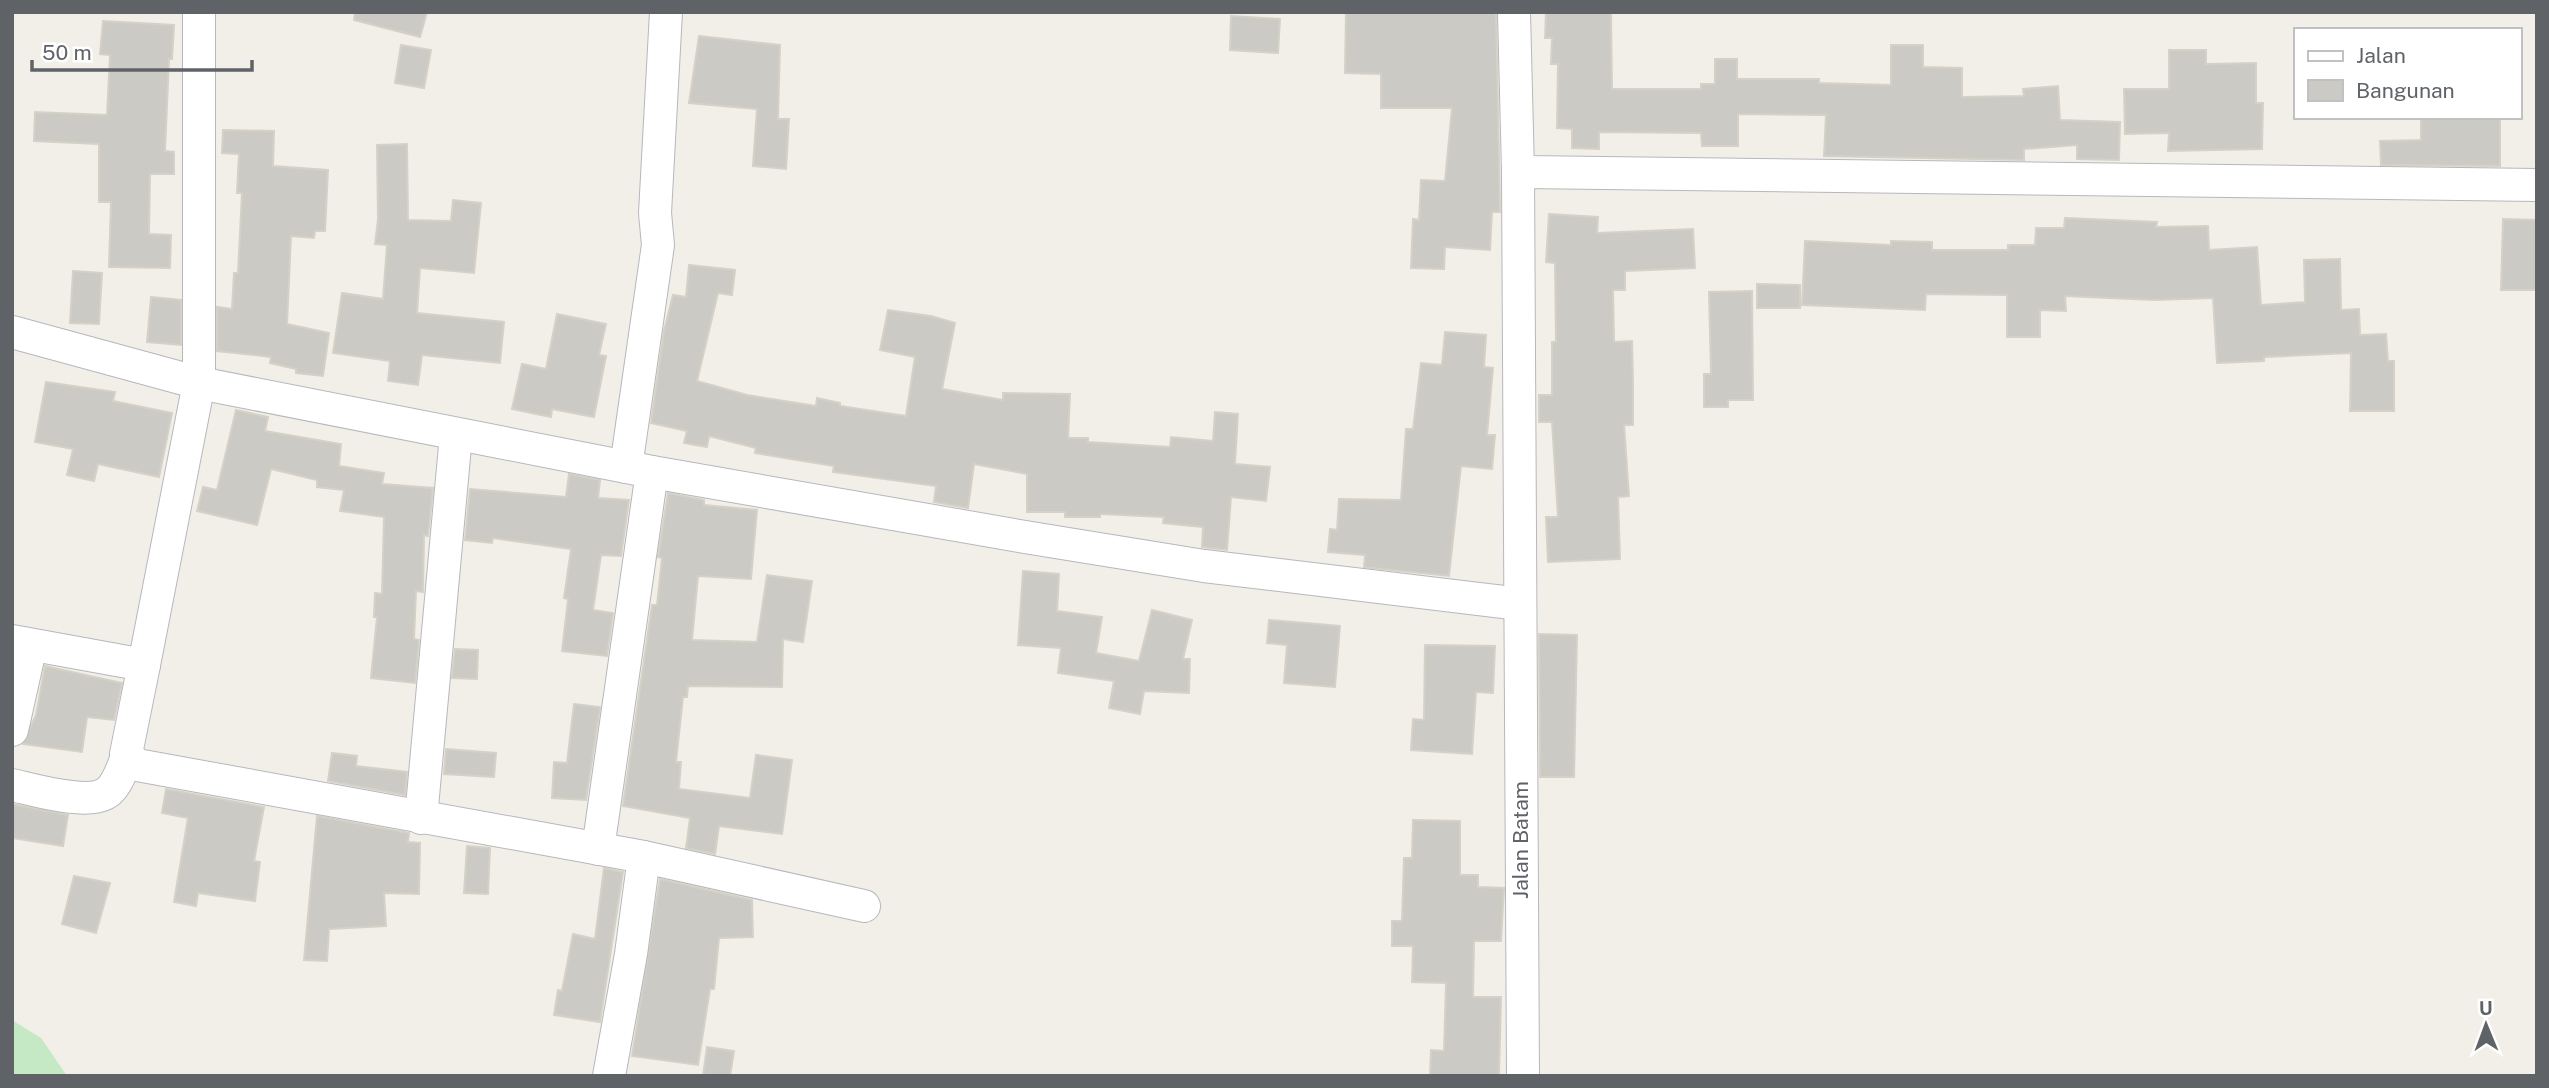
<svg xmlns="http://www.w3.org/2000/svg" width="2549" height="1088" font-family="'Public Sans',sans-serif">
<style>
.green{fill:#c5e8c5}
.building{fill:#cccac5;stroke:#d6d1c6;stroke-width:2}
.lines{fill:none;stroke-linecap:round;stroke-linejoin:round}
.minor-casing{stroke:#b5b8bc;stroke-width:34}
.minor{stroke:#fff;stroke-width:32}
.labels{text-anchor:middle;stroke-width:6;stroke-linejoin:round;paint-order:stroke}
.street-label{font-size:21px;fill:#5f6368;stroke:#fff}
</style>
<rect width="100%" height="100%" fill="#f1efe8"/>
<path class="green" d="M 12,1020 L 41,1038 L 67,1076 L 12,1076 Z"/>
<g class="building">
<path d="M 355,12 L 427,12 L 420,37 L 354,20 Z"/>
<path d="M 1346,12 L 1496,12 L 1500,212 L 1492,212 L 1490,250 L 1445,247 L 1444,269 L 1411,268 L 1413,219 L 1419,220 L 1421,180 L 1445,181 L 1452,108 L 1381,108 L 1381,74 L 1345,73 Z"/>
<path d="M 1546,12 L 1611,12 L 1612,89 L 1701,89 L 1701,84 L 1715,84 L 1715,59 L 1737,59 L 1737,79 L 1819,79 L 1819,83 L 1891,85 L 1891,45 L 1923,45 L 1923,67 L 1962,68 L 1962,97 L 2024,96 L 2023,89 L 2058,86 L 2060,120 L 2120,122 L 2119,160 L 2077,159 L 2077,145 L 2024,149 L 2024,160 L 1824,156 L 1826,115 L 1738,114 L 1738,146 L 1702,146 L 1701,133 L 1599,132 L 1599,149 L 1572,148 L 1572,129 L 1557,128 L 1558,64 L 1551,64 L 1552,38 L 1545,38 Z"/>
<path d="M 1231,16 L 1280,19 L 1278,53 L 1230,50 Z"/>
<path d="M 103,21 L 174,25 L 172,59 L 169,59 L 165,151 L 174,152 L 174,174 L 150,174 L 149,234 L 171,235 L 170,268 L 109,267 L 111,202 L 99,202 L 99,144 L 34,141 L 35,112 L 107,115 L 110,55 L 100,54 Z"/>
<path d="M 699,36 L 780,45 L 778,119 L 789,119 L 786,169 L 753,166 L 757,109 L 689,103 Z"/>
<path d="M 401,45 L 431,50 L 424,88 L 395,83 Z"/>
<path d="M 2169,50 L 2206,50 L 2206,64 L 2256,63 L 2256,103 L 2263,103 L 2262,149 L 2168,151 L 2169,133 L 2125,134 L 2124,89 L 2169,89 Z"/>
<path d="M 2421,117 L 2500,117 L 2500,166 L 2381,165 L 2380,141 L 2421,140 Z"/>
<path d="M 223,130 L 274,131 L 273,166 L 328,170 L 325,231 L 315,231 L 314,238 L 291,236 L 287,324 L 329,333 L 323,376 L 296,373 L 296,369 L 270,363 L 271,357 L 217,351 L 217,307 L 232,309 L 234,273 L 238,273 L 242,193 L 237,193 L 239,154 L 222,153 Z"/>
<path d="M 407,144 L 408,220 L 451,221 L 453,200 L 481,203 L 474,273 L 420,268 L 417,313 L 504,322 L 500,363 L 422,355 L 418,385 L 388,381 L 390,361 L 333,353 L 342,293 L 383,299 L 387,245 L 375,244 L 378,219 L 377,145 Z"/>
<path d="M 1549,214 L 1598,217 L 1597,233 L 1693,229 L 1695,268 L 1625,271 L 1625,290 L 1613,290 L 1614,342 L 1632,341 L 1633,383 L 1633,425 L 1624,425 L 1629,496 L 1618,497 L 1620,559 L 1548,562 L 1546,517 L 1558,517 L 1552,422 L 1539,422 L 1539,395 L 1552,395 L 1552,342 L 1556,342 L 1555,263 L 1546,262 Z"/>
<path d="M 2065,218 L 2157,222 L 2156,227 L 2208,226 L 2209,250 L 2257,247 L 2261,305 L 2305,302 L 2304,260 L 2340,259 L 2341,310 L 2359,309 L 2360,335 L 2386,334 L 2388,361 L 2394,361 L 2394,411 L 2350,411 L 2351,353 L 2264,357 L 2264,361 L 2217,363 L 2213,298 L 2154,300 L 2065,296 L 2066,311 L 2040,310 L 2040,337 L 2007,337 L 2007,295 L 1926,294 L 1925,310 L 1802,305 L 1805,241 L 1891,245 L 1891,241 L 1932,242 L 1932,250 L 2008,250 L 2008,245 L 2035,245 L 2036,228 L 2064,228 Z"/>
<path d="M 2503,219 L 2537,220 L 2537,290 L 2501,290 Z"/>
<path d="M 689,265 L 735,270 L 732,295 L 718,293 L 697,381 L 747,395 L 816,406 L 817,398 L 840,403 L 840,406 L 906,416 L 915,357 L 880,350 L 888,310 L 931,316 L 955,323 L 942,389 L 1003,400 L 1003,393 L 1070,394 L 1068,438 L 1088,438 L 1088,442 L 1170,447 L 1171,437 L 1213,441 L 1215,412 L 1238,414 L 1235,464 L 1270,467 L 1266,501 L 1231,497 L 1227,550 L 1202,547 L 1203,527 L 1163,523 L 1164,517 L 1100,514 L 1100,517 L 1065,517 L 1065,512 L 1027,512 L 1027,474 L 974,464 L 968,508 L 934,502 L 936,486 L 833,472 L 834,466 L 755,453 L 756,448 L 709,436 L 707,447 L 684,443 L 687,431 L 651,423 L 664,331 L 673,295 L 686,297 Z"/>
<path d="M 73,271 L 102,273 L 99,324 L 70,323 Z"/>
<path d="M 1757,284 L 1800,285 L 1800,308 L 1757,308 Z"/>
<path d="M 1752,291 L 1753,400 L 1728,400 L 1728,407 L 1704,407 L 1704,374 L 1711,374 L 1709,292 Z"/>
<path d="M 151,297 L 181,300 L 181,345 L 147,342 Z"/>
<path d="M 557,314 L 606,324 L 599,355 L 606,356 L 594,417 L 552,409 L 551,417 L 512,409 L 522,364 L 546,369 Z"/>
<path d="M 1445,332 L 1486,335 L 1484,367 L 1493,368 L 1487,435 L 1495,435 L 1492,469 L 1461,466 L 1449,576 L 1364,567 L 1365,555 L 1328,552 L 1330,529 L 1337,530 L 1339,499 L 1401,500 L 1406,429 L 1413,429 L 1421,363 L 1442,365 Z"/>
<path d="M 46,382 L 115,392 L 113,401 L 172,413 L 159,477 L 98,464 L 94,481 L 67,475 L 73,449 L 35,442 Z"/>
<path d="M 236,410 L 268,417 L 265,431 L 341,444 L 339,466 L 384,473 L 382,484 L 433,488 L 428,536 L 424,535 L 423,592 L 416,591 L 414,639 L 419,640 L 415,683 L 371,678 L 377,617 L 374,617 L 375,593 L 382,594 L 384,517 L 340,511 L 344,490 L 317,487 L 317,480 L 271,469 L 257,525 L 197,511 L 203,487 L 217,490 Z"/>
<path d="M 569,474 L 600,480 L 598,498 L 629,500 L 621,556 L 601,555 L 593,610 L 613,613 L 607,656 L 562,651 L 568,599 L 564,598 L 571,549 L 493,538 L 492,543 L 465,540 L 470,489 L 566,497 Z"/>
<path d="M 668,493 L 704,500 L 704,505 L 757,510 L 751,579 L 698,576 L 692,640 L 757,642 L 767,575 L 812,581 L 803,642 L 783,639 L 782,687 L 688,686 L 687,697 L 683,697 L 676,762 L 681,762 L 679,789 L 750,798 L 756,755 L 792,760 L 782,834 L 719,826 L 715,854 L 686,848 L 690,818 L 623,806 L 652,605 L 657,605 L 662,558 L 658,557 Z"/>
<path d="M 1023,571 L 1059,574 L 1057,611 L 1102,617 L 1096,653 L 1139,661 L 1152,610 L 1192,620 L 1183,659 L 1190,659 L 1189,693 L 1144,691 L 1140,714 L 1109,708 L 1114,681 L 1058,673 L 1061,648 L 1018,645 Z"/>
<path d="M 1269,620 L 1340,626 L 1335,687 L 1284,683 L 1287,645 L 1267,643 Z"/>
<path d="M 1539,634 L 1577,635 L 1574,777 L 1540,777 Z"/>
<path d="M 1425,645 L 1495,646 L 1493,693 L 1476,692 L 1472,754 L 1411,750 L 1413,719 L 1424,720 Z"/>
<path d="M 455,649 L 478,650 L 477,679 L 452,678 Z"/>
<path d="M 45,666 L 122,683 L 114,720 L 87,717 L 82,752 L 23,744 L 36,715 Z"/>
<path d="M 574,704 L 600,707 L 586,800 L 552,798 L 554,762 L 567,763 Z"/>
<path d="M 446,749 L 496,753 L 494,777 L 444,774 Z"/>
<path d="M 332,753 L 357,756 L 356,766 L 407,772 L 405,795 L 328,781 Z"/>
<path d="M 166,789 L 264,807 L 254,861 L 260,862 L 255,901 L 198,893 L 196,906 L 174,902 L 188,818 L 162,813 Z"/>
<path d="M 12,804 L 68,815 L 63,846 L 12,838 Z"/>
<path d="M 317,816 L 409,833 L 408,842 L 420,843 L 419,894 L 384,893 L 386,926 L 329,929 L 327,961 L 304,960 Z"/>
<path d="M 1413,820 L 1460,821 L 1460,875 L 1478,875 L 1478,887 L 1504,888 L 1501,941 L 1474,941 L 1473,997 L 1501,997 L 1499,1076 L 1430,1076 L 1431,1050 L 1444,1051 L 1446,983 L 1412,982 L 1413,946 L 1392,946 L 1392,921 L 1402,921 L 1404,858 L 1412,858 Z"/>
<path d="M 467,846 L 490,848 L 488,894 L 464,893 Z"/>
<path d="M 604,868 L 623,872 L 600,1022 L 554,1015 L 558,990 L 562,991 L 573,934 L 595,939 Z"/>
<path d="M 74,876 L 110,883 L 96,933 L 62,924 Z"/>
<path d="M 660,879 L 752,900 L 753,937 L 719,938 L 714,989 L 710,989 L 698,1065 L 632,1056 Z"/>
<path d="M 707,1047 L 734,1051 L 730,1076 L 703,1076 Z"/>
</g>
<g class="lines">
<g class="minor-casing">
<g id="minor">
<path d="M 199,12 L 199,383 L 652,472 L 1031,538 L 1204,566 L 1520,604"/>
<path d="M 1514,12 L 1518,172 L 1523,1076"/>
<path d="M 1518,172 L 2537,185"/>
<path d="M 12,332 L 199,383 L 144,665"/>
<path d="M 626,467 L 658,245 L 655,213 L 666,12"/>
<path d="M 12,641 L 144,665 L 126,754 L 137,765 L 644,857 L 864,906"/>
<path d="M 12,730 L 31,645"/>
<path d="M 12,785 C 35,790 91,807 109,791 C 119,782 122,768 127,757"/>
<path d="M 421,818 L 456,435"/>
<path d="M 598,849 L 652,472"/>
<path d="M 609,1076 L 631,954 L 644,857"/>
</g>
</g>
<use href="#minor" class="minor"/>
</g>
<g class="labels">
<g class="street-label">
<text transform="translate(1521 840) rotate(-90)" y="7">Jalan Batam</text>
</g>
</g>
<rect width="2549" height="1088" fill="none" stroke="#5f6368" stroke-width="28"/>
<rect x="2294" y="28" width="228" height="91" fill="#ffffff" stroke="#bfc1c3" stroke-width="2"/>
<rect x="2308" y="51" width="35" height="10" fill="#ffffff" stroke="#bfc1c3" stroke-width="2"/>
<text x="2356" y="63" font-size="21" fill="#5f6368">Jalan</text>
<rect x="2308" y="80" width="35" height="21" fill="#cccac5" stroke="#bfc1c3" stroke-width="2"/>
<text x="2356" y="98" font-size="21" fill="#5f6368">Bangunan</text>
<g transform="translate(2486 1025) rotate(359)" stroke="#ffffff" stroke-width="5" paint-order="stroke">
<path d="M0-5L12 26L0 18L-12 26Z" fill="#5f6368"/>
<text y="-10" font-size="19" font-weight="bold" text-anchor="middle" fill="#5f6368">U</text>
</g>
<path d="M32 60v10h220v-10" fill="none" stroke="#5f6368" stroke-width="3.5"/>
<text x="42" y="60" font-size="21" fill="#5f6368" stroke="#ffffff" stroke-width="5" paint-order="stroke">50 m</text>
</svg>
